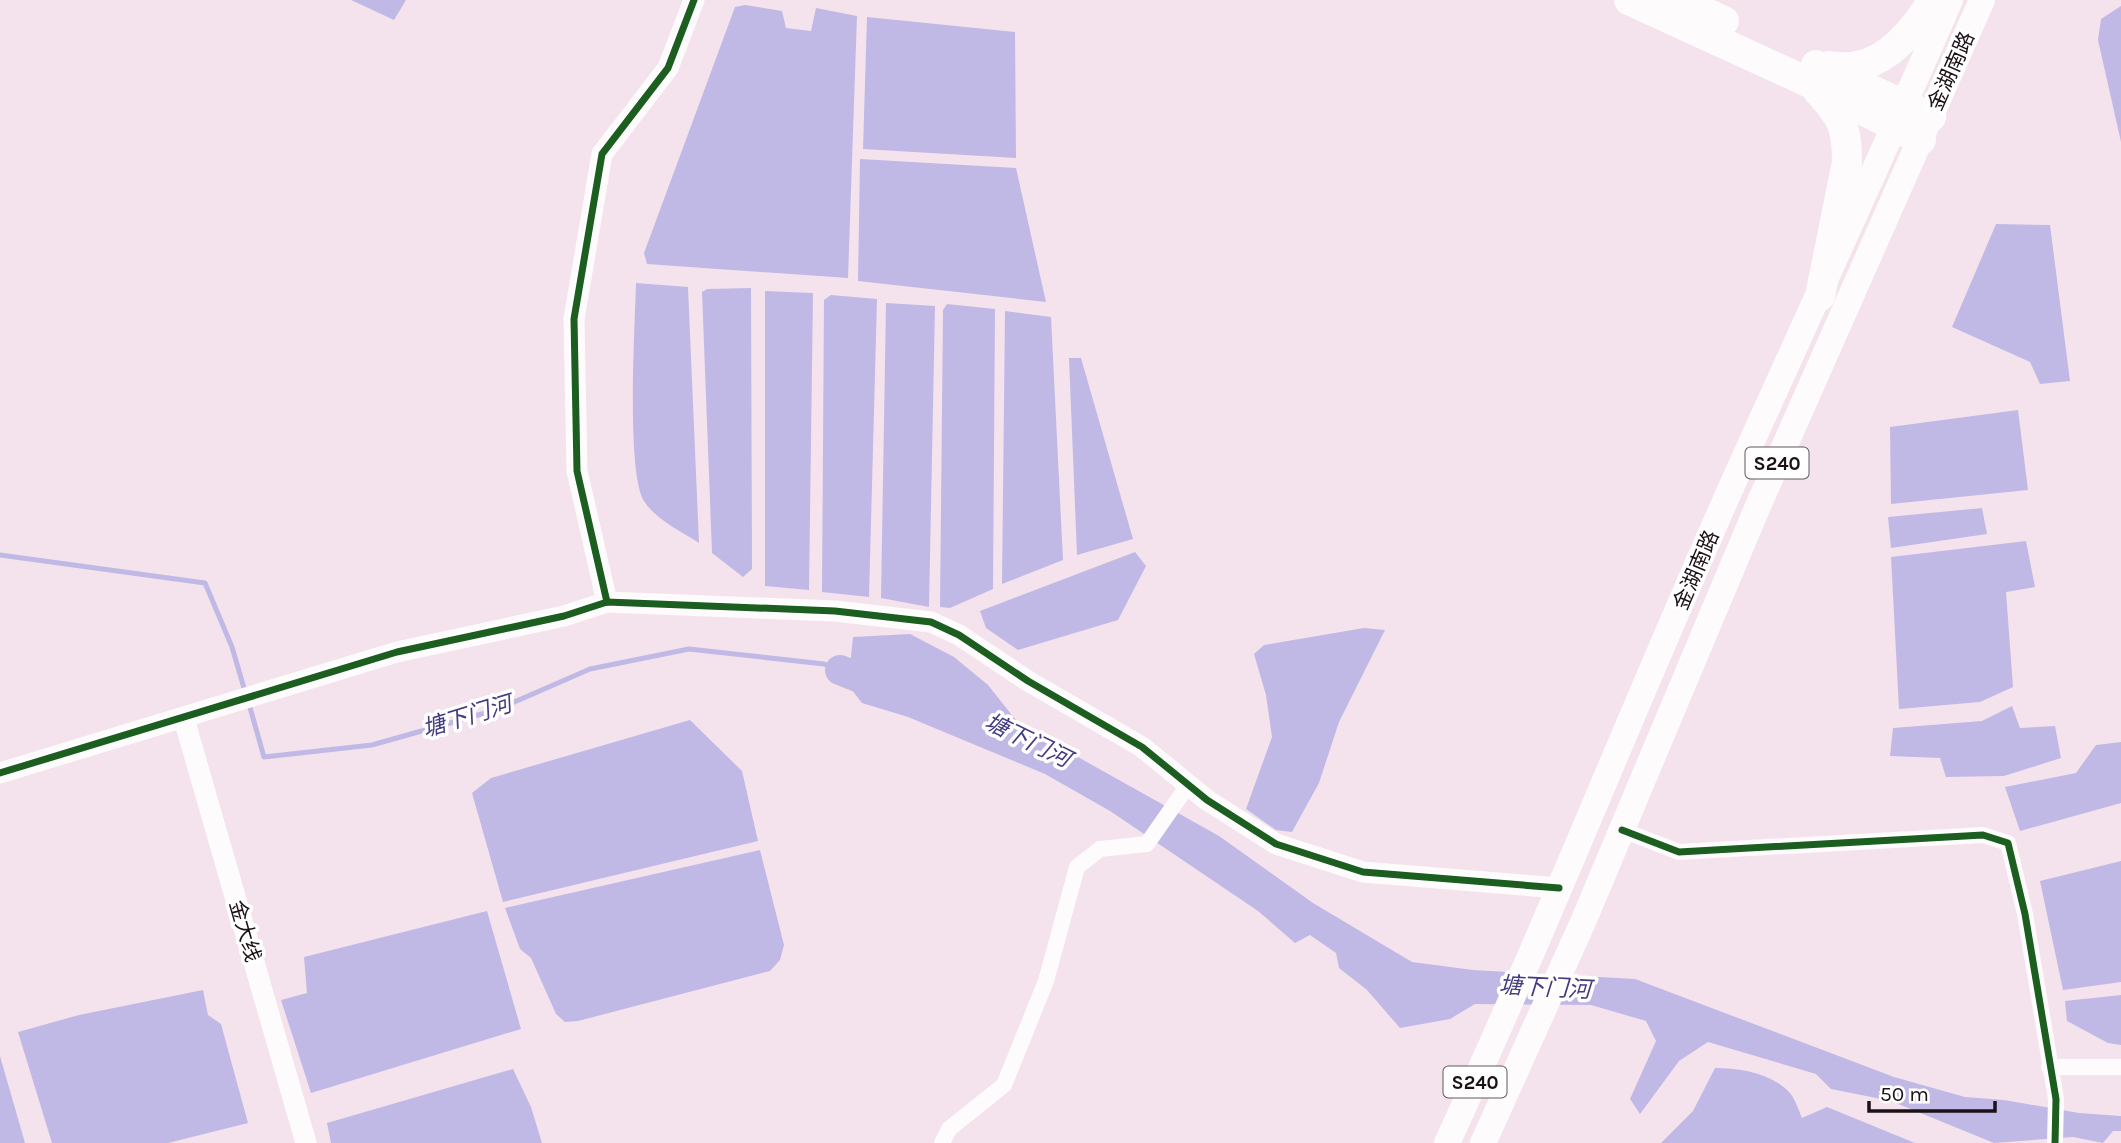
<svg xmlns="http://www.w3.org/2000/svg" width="2121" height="1143" font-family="Karla,'Noto Sans SC',sans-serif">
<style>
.water{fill:#c0b9e6}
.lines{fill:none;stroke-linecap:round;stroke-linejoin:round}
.stream{stroke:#c0b9e6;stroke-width:5}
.river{stroke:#c0b9e6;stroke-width:30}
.minor{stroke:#fdfbfc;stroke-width:16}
.tertiary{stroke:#fdfbfc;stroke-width:21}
.primary{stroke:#fdfbfc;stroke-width:26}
.motorway{stroke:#fdfbfc;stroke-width:30}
.cycleway-casing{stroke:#fff;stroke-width:11}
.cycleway{stroke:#1b5e20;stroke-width:7}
.labels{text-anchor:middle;stroke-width:7;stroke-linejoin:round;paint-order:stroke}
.shield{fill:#fff;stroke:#5f585d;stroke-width:2}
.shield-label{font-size:19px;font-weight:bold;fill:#1b1117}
.street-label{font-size:21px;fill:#1b1117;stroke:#fff}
.water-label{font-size:23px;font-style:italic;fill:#443b82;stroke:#fff}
</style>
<rect width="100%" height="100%" fill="#f4e3ec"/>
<g class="water">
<path d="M 351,0 L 406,0 L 394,20 Z"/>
<path d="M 745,5 L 782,11 L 786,28 L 811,31 L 816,8 L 857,16 L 848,278 L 647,264 L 644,253 L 735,7 Z"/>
<path d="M 2121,6 L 2121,142 L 2098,40 L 2101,19 Z"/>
<path d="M 867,17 L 1015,32 L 1016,158 L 863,149 Z"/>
<path d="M 860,159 L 1016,168 L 1046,302 L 858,281 Z"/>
<path d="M 1996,224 L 2050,225 L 2070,381 L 2040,384 L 2030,362 L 1952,327 Z"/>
<path d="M 636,283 L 688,287 L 699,543 C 681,531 656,520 644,501 C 626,472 635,324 636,283 Z"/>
<path d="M 751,288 L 752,569 L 743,577 L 712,553 L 702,292 L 707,289 Z"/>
<path d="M 765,291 L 813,293 L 809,590 L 765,586 Z"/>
<path d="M 831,295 L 877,299 L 869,597 L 822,592 L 824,300 Z"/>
<path d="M 886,303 L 935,306 L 929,607 L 881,598 Z"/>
<path d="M 947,304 L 995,309 L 993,589 L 950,608 L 940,607 L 943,310 Z"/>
<path d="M 1005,311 L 1051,317 L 1063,560 L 1002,584 Z"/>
<path d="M 1069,358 L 1081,358 L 1133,539 L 1077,555 Z"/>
<path d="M 2018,410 L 2028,490 L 1891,504 L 1890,427 Z"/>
<path d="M 1982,508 L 1987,534 L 1891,548 L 1888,517 Z"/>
<path d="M 2026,541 L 2035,587 L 2006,592 L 2013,687 L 1980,702 L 1899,709 L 1891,557 Z"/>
<path d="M 1135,552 L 1146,566 L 1118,620 L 1018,650 L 986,628 L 980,611 Z"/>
<path d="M 1364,628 L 1385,630 L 1339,722 L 1319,783 L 1292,832 L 1276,830 L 1246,809 L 1272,737 L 1266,695 L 1254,654 L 1264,645 Z"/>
<path d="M 910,634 L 954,657 L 988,685 L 1019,724 L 1219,836 L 1313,903 L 1412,962 L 1473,970 L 1635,979 L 1894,1077 L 1965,1097 L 2004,1100 L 2079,1113 L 2121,1116 L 2121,1131 L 2113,1131 L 2103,1143 L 2073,1137 L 1994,1143 L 1891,1101 L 1831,1089 L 1816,1074 L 1708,1042 L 1679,1061 L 1640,1114 L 1630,1099 L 1656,1041 L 1646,1021 L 1591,1005 L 1475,1004 L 1450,1019 L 1400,1028 L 1367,990 L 1339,968 L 1336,953 L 1310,935 L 1295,943 L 1258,911 L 1110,811 L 1045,774 L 908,717 L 862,703 L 848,685 L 853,637 Z"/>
<path d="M 2012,706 L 2020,728 L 2055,726 L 2061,758 L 2004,776 L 1946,777 L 1940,758 L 1890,756 L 1893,728 L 1982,721 Z"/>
<path d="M 690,720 L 742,771 L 758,841 L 503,902 L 472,793 L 491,778 Z"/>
<path d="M 2121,742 L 2121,803 L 2020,831 L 2005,787 L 2076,773 L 2096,745 Z"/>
<path d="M 760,850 L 784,945 L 780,960 L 770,971 L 578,1021 L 565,1022 L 556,1014 L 531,958 L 520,949 L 505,908 Z"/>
<path d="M 2121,861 L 2121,982 L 2063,990 L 2040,881 Z"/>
<path d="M 487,911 L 521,1029 L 311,1093 L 281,1000 L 307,993 L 304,957 Z"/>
<path d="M 203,990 L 208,1015 L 221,1024 L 248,1123 L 168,1143 L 52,1143 L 18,1032 L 79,1015 Z"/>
<path d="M 2121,995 L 2121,1045 L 2108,1043 L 2067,1021 L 2065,1001 Z"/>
<path d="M 0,1056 L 25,1143 L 0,1143 Z"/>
<path d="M 1715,1068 C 1739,1068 1772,1073 1790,1093 C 1795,1099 1799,1111 1802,1118 L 1827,1107 L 1915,1143 L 1661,1143 L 1693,1111 Z"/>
<path d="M 513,1069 L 531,1107 L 542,1143 L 331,1143 L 327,1123 Z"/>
</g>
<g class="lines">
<g class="stream">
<path d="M 0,555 L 205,583 L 232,647 L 246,695"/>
<path d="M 249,704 L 264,757 L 372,745 L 496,710 L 590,669 L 689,649 L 824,664 L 840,670"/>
</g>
<path class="river" d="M 840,670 L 885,688"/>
<g class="minor">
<path d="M 1622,830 L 1679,852 L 1983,835 L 2008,843 L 2025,914 L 2056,1099 L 2055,1143"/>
<path d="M 2049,1067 L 2121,1067"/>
<path d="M 942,1143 L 949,1129 L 1004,1085 L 1046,981 L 1077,867 L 1100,849 L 1147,844 L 1188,785"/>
</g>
<g class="tertiary">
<path d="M 607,602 L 577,471 L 574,319 L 602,154 L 668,68 L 694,0"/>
<path d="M 184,719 L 306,1143"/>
<path d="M 0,773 L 397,652 L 564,616 L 607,602 L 835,611 L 931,622 L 959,635 L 1028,681 L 1142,747 L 1207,800 L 1276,844 L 1363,872 L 1559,888"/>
</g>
<g class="primary">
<path d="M 1447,1143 C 1548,924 1636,700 1734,481 C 1806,321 1880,161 1950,0"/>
<path d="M 1483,1143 L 1583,922 L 1758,506 L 1982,0"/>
</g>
<g class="motorway">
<path d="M 1629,0 L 1810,83 L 1921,140"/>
<path d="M 1679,0 L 1724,21"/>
<path d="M 1816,65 L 1931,117"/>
<path d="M 1829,66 C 1878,75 1909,38 1933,0"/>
<path d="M 1818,91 C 1842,117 1847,127 1847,162 L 1820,296"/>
</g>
<g class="cycleway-casing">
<g id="cycleway">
<path d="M 607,602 L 577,471 L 574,319 L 602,154 L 668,68 L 694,0"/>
<path d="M 0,773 L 397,652 L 564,616 L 607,602 L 835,611 L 931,622 L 959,635 L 1028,681 L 1142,747 L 1207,800 L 1276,844 L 1363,872 L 1559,888"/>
<path d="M 1622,830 L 1679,852 L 1983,835 L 2008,843 L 2025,914 L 2056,1099 L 2055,1143"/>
</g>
</g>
<use href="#cycleway" class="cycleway"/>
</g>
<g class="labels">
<g class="shield">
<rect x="1745.5" y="447.5" width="63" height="31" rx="5"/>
<rect x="1443.5" y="1066.5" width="63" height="31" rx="5"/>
</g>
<g class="shield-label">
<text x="1777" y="470">S240</text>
<text x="1475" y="1089">S240</text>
</g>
<g class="street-label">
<text transform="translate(1951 71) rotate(-66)" y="7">金湖南路</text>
<text transform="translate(1696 570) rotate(-67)" y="7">金湖南路</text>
<text transform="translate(245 931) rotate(74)" y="7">金大线</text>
</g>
<g class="water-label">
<text transform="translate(467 716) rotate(-17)" y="8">塘下门河</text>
<text transform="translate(1028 740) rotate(26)" y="8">塘下门河</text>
<text transform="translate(1545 987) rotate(3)" y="8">塘下门河</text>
</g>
</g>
<path d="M1869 1101v10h126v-10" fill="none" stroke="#1b1117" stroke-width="3.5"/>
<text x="1880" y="1101" font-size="21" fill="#1b1117" stroke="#ffffff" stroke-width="5" paint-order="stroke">50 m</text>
</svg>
